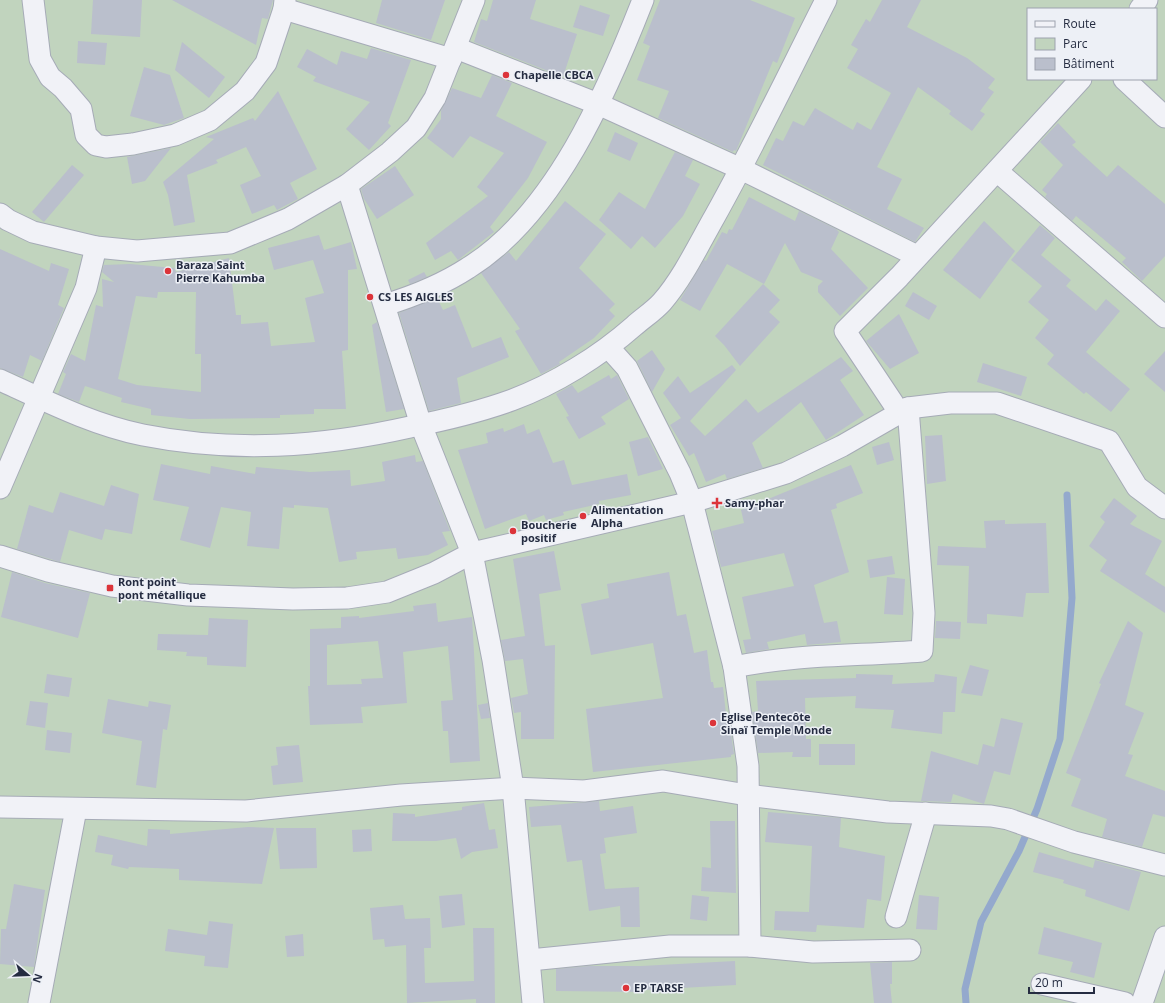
<svg xmlns="http://www.w3.org/2000/svg" width="1165" height="1003" font-family="'Open Sans',sans-serif">
<style>
.green{fill:#c1d4be;fill-rule:evenodd}
.lines{fill:none;stroke-linecap:round;stroke-linejoin:round}
.stream{stroke:#94a9cd;stroke-width:7}
.building{fill:#babfcc;fill-rule:evenodd}
.street-casing{stroke:#a6abb7;stroke-width:23}
.street{stroke:#f1f2f7;stroke-width:21}
.poi-dot{fill:#dc343a;stroke:#edf0f6;stroke-width:1.5}
.labels{text-anchor:middle;stroke-width:3;stroke-linejoin:round;paint-order:stroke}
.poi-label{font-size:11px;font-weight:bold;fill:#252c41;stroke:#edf0f6;text-anchor:start}
</style>
<rect width="100%" height="100%" fill="#dee1e9"/>
<path class="green" d="M 0,0 L 1165,0 L 1165,1003 L 0,1003 ZM 1028,9 L 1156,9 L 1156,79 L 1028,79 Z"/>
<g class="lines">
<path class="stream" d="M 966,1003 L 965,989 L 981,922 L 1019,851 L 1037,809 L 1060,739 L 1072,598 L 1067,495"/>
</g>
<g class="building">
<path d="M 93,0 L 142,0 L 140,37 L 91,34 Z"/>
<path d="M 172,0 L 273,0 L 268,19 L 262,18 L 256,45 Z"/>
<path d="M 382,0 L 445,0 L 431,40 L 376,23 Z"/>
<path d="M 493,0 L 536,0 L 530,19 L 577,34 L 563,77 L 474,42 L 481,19 L 487,21 Z"/>
<path d="M 660,0 L 750,0 L 795,18 L 777,63 L 773,61 L 736,151 L 734,150 L 733,152 L 658,118 L 669,91 L 637,80 L 650,46 L 643,43 Z"/>
<path d="M 882,0 L 921,0 L 907,27 L 967,58 L 995,79 L 988,88 L 994,92 L 980,111 L 985,114 L 972,131 L 949,114 L 951,111 L 918,87 L 877,167 L 902,179 L 887,209 L 924,228 L 915,242 L 763,165 L 776,138 L 783,141 L 793,121 L 804,126 L 815,108 L 853,130 L 857,122 L 871,130 L 891,93 L 847,68 L 858,49 L 851,45 L 866,19 L 870,22 Z"/>
<path d="M 580,5 L 610,15 L 603,36 L 573,27 Z"/>
<path d="M 78,41 L 107,43 L 105,65 L 77,63 Z"/>
<path d="M 182,42 L 225,77 L 209,98 L 175,70 Z"/>
<path d="M 371,48 L 411,60 L 388,123 L 391,126 L 369,150 L 346,129 L 370,102 L 313,81 L 316,77 L 297,67 L 307,49 L 337,65 L 341,51 L 367,59 Z"/>
<path d="M 144,67 L 170,75 L 184,118 L 164,125 L 130,116 Z"/>
<path d="M 492,75 L 512,83 L 496,116 L 547,142 L 528,178 L 490,227 L 494,232 L 458,260 L 451,251 L 435,260 L 426,243 L 488,196 L 477,187 L 504,153 L 470,136 L 453,158 L 427,138 L 441,119 L 441,111 L 452,88 L 481,98 Z"/>
<path d="M 278,91 L 317,169 L 290,183 L 298,199 L 277,210 L 274,205 L 252,214 L 240,185 L 261,176 L 246,147 L 216,160 L 218,163 L 187,175 L 195,222 L 174,226 L 168,195 L 163,182 L 214,139 L 206,137 L 253,118 L 255,121 Z"/>
<path d="M 1058,123 L 1076,142 L 1072,145 L 1107,177 L 1118,165 L 1165,204 L 1165,256 L 1142,281 L 1122,262 L 1126,258 L 1076,216 L 1072,221 L 1045,197 L 1047,194 L 1042,190 L 1063,165 L 1040,142 Z"/>
<path d="M 615,132 L 638,143 L 630,161 L 607,151 Z"/>
<path d="M 171,148 L 145,181 L 132,184 L 127,157 Z"/>
<path d="M 675,152 L 693,160 L 685,176 L 700,184 L 683,216 L 655,248 L 642,236 L 631,249 L 599,220 L 619,192 L 645,209 Z"/>
<path d="M 72,165 L 84,175 L 44,222 L 32,212 Z"/>
<path d="M 395,166 L 414,195 L 377,219 L 364,199 L 361,189 Z"/>
<path d="M 749,197 L 795,221 L 799,211 L 836,229 L 839,232 L 831,249 L 868,288 L 840,316 L 818,292 L 818,286 L 823,281 L 801,272 L 785,243 L 764,284 L 727,264 L 700,311 L 680,300 L 704,260 L 706,261 L 722,232 L 727,234 L 729,229 L 732,230 Z"/>
<path d="M 565,201 L 606,234 L 579,268 L 615,304 L 609,310 L 615,316 L 594,338 L 559,362 L 560,364 L 541,374 L 515,331 L 520,329 L 481,273 L 509,252 L 516,261 Z"/>
<path d="M 984,221 L 1015,251 L 980,299 L 943,270 Z"/>
<path d="M 1040,225 L 1055,238 L 1041,255 L 1071,280 L 1066,286 L 1096,311 L 1106,299 L 1120,311 L 1086,352 L 1130,389 L 1111,412 L 1086,392 L 1084,394 L 1047,364 L 1054,355 L 1035,338 L 1049,320 L 1028,302 L 1042,286 L 1011,260 Z"/>
<path d="M 319,235 L 324,250 L 351,242 L 357,269 L 348,270 L 348,350 L 342,351 L 346,409 L 314,409 L 314,414 L 280,415 L 280,418 L 190,419 L 151,415 L 151,409 L 121,402 L 122,398 L 85,386 L 79,402 L 58,394 L 66,374 L 63,372 L 71,354 L 85,361 L 96,305 L 103,307 L 102,279 L 114,282 L 102,272 L 104,265 L 130,264 L 174,268 L 176,272 L 229,258 L 236,315 L 241,315 L 241,324 L 268,322 L 271,346 L 315,342 L 305,298 L 324,293 L 313,260 L 274,270 L 268,248 ZM 158,292 L 196,292 L 195,354 L 201,354 L 201,392 L 137,385 L 118,379 L 136,296 L 157,298 Z"/>
<path d="M 0,249 L 49,271 L 51,263 L 69,269 L 58,305 L 64,308 L 42,361 L 30,355 L 23,377 L 0,368 Z"/>
<path d="M 424,272 L 427,277 L 410,284 L 408,280 Z"/>
<path d="M 763,284 L 780,300 L 769,312 L 780,322 L 740,366 L 724,345 L 715,336 Z"/>
<path d="M 913,292 L 937,306 L 929,320 L 905,306 Z"/>
<path d="M 437,298 L 443,310 L 455,305 L 472,348 L 501,337 L 509,357 L 457,378 L 461,403 L 429,411 L 399,313 Z"/>
<path d="M 899,314 L 919,353 L 890,369 L 866,341 Z"/>
<path d="M 377,322 L 404,409 L 386,412 L 372,325 Z"/>
<path d="M 652,350 L 665,369 L 652,392 L 637,361 Z"/>
<path d="M 1165,351 L 1165,392 L 1144,374 Z"/>
<path d="M 841,357 L 853,371 L 840,380 L 864,415 L 826,440 L 801,402 L 752,443 L 763,468 L 727,479 L 725,474 L 706,482 L 694,453 L 689,456 L 670,425 L 681,418 L 663,393 L 678,376 L 690,393 L 732,365 L 736,370 L 690,421 L 705,436 L 746,399 L 758,413 Z"/>
<path d="M 983,363 L 1027,377 L 1021,396 L 977,382 Z"/>
<path d="M 609,375 L 611,379 L 617,375 L 629,399 L 601,417 L 606,424 L 579,439 L 566,417 L 569,416 L 556,394 L 572,385 L 578,393 Z"/>
<path d="M 524,424 L 527,434 L 539,429 L 553,463 L 564,460 L 572,485 L 627,474 L 631,495 L 599,501 L 599,504 L 563,512 L 564,515 L 546,520 L 544,515 L 529,521 L 526,514 L 485,529 L 458,450 L 488,443 L 486,433 L 503,428 L 504,432 Z"/>
<path d="M 942,435 L 946,481 L 927,484 L 925,436 Z"/>
<path d="M 648,437 L 663,469 L 638,476 L 629,442 Z"/>
<path d="M 889,442 L 894,460 L 877,465 L 872,447 Z"/>
<path d="M 415,455 L 416,462 L 423,461 L 450,531 L 442,532 L 448,545 L 428,555 L 398,559 L 396,548 L 356,552 L 357,559 L 339,562 L 328,508 L 294,505 L 294,508 L 283,507 L 279,549 L 247,546 L 251,512 L 221,507 L 210,548 L 180,540 L 189,507 L 153,500 L 161,464 L 210,474 L 211,466 L 255,474 L 256,467 L 310,472 L 350,470 L 351,486 L 385,481 L 382,462 Z"/>
<path d="M 851,465 L 863,493 L 836,504 L 837,508 L 831,510 L 849,572 L 814,585 L 824,623 L 837,621 L 841,642 L 807,645 L 805,634 L 767,642 L 769,649 L 746,653 L 743,640 L 751,639 L 742,597 L 794,586 L 784,553 L 721,567 L 712,531 L 744,523 L 741,510 Z"/>
<path d="M 111,485 L 139,494 L 132,534 L 105,529 L 102,540 L 69,530 L 60,562 L 17,549 L 29,505 L 53,513 L 60,492 L 104,506 Z"/>
<path d="M 1114,498 L 1137,516 L 1130,524 L 1162,541 L 1145,574 L 1165,587 L 1165,613 L 1100,571 L 1107,560 L 1089,546 L 1105,522 L 1100,517 Z"/>
<path d="M 1005,520 L 1005,524 L 1046,523 L 1049,593 L 1026,593 L 1023,617 L 987,614 L 987,624 L 967,623 L 969,566 L 937,565 L 938,546 L 986,548 L 984,521 Z"/>
<path d="M 554,551 L 561,590 L 539,594 L 545,646 L 555,645 L 554,739 L 521,739 L 521,712 L 514,713 L 511,698 L 528,694 L 523,659 L 505,661 L 501,640 L 525,636 L 513,559 Z"/>
<path d="M 892,556 L 895,574 L 870,578 L 867,560 Z"/>
<path d="M 12,572 L 45,583 L 90,593 L 78,638 L 1,617 Z"/>
<path d="M 669,572 L 677,616 L 686,614 L 694,653 L 707,650 L 711,682 L 713,682 L 714,688 L 723,687 L 726,714 L 728,713 L 734,754 L 731,755 L 731,757 L 593,772 L 586,709 L 663,698 L 653,643 L 591,655 L 581,604 L 609,598 L 607,584 Z"/>
<path d="M 887,577 L 905,579 L 903,615 L 884,614 Z"/>
<path d="M 436,603 L 438,622 L 472,617 L 480,761 L 450,763 L 448,731 L 443,731 L 441,701 L 453,700 L 448,646 L 403,652 L 407,703 L 361,707 L 363,723 L 310,725 L 308,686 L 310,686 L 310,629 L 341,628 L 341,617 L 359,616 L 359,618 L 414,611 L 413,606 ZM 378,641 L 383,678 L 361,679 L 362,684 L 327,685 L 327,645 Z"/>
<path d="M 209,618 L 248,620 L 246,667 L 207,665 L 207,657 L 186,656 L 187,652 L 157,650 L 158,634 L 208,635 Z"/>
<path d="M 936,621 L 961,622 L 960,639 L 935,638 Z"/>
<path d="M 1128,621 L 1143,633 L 1125,705 L 1144,713 L 1128,754 L 1133,755 L 1125,776 L 1165,791 L 1165,817 L 1153,814 L 1142,847 L 1102,837 L 1107,819 L 1071,806 L 1081,779 L 1066,773 L 1101,684 L 1099,683 Z"/>
<path d="M 970,665 L 989,670 L 982,696 L 961,693 Z"/>
<path d="M 47,674 L 72,678 L 69,697 L 44,693 Z"/>
<path d="M 856,674 L 893,675 L 892,684 L 934,682 L 935,674 L 957,677 L 955,712 L 943,712 L 942,734 L 891,728 L 894,710 L 855,708 L 856,696 L 805,698 L 806,739 L 811,739 L 811,757 L 792,757 L 793,752 L 758,753 L 752,712 L 758,711 L 756,681 L 856,678 Z"/>
<path d="M 108,699 L 148,707 L 149,701 L 171,705 L 167,730 L 163,729 L 156,788 L 136,785 L 142,741 L 102,733 Z"/>
<path d="M 30,701 L 48,703 L 45,728 L 26,725 Z"/>
<path d="M 488,703 L 490,718 L 481,719 L 478,705 Z"/>
<path d="M 1001,718 L 1023,723 L 1010,775 L 994,771 L 984,804 L 953,794 L 951,802 L 921,801 L 931,751 L 978,765 L 983,744 L 994,747 Z"/>
<path d="M 47,730 L 72,733 L 70,753 L 45,750 Z"/>
<rect x="819" y="744" width="36" height="21"/>
<path d="M 299,745 L 303,782 L 273,785 L 271,766 L 278,765 L 276,747 Z"/>
<path d="M 599,801 L 600,811 L 633,806 L 637,833 L 604,838 L 606,853 L 600,854 L 605,889 L 639,887 L 640,927 L 621,927 L 620,906 L 589,911 L 582,860 L 567,862 L 561,825 L 531,827 L 529,807 Z"/>
<path d="M 484,803 L 489,830 L 495,829 L 498,848 L 472,852 L 461,859 L 456,838 L 436,841 L 392,841 L 393,813 L 415,814 L 415,817 L 462,810 L 462,807 Z"/>
<path d="M 768,812 L 841,818 L 839,847 L 885,856 L 881,901 L 867,899 L 864,928 L 817,925 L 816,932 L 774,930 L 775,911 L 809,912 L 812,846 L 765,842 Z"/>
<path d="M 710,821 L 735,821 L 736,893 L 701,891 L 702,867 L 711,868 Z"/>
<path d="M 248,827 L 274,828 L 262,884 L 179,880 L 179,869 L 129,867 L 128,869 L 111,865 L 113,855 L 95,852 L 98,835 L 147,846 L 148,829 L 170,830 L 170,834 Z"/>
<path d="M 276,828 L 316,828 L 317,868 L 280,869 Z"/>
<path d="M 371,829 L 372,851 L 353,852 L 352,830 Z"/>
<path d="M 1039,852 L 1093,868 L 1095,860 L 1141,872 L 1129,911 L 1085,896 L 1086,890 L 1063,883 L 1064,880 L 1033,872 Z"/>
<path d="M 14,884 L 45,890 L 34,967 L 0,964 L 1,929 L 6,929 Z"/>
<path d="M 462,894 L 465,925 L 442,928 L 439,896 Z"/>
<path d="M 692,895 L 709,897 L 707,921 L 690,919 Z"/>
<path d="M 919,895 L 939,897 L 937,930 L 916,929 Z"/>
<path d="M 403,905 L 405,919 L 430,918 L 431,948 L 424,948 L 425,983 L 474,981 L 473,928 L 494,928 L 495,1003 L 476,1003 L 476,999 L 407,1003 L 406,945 L 385,947 L 384,939 L 373,940 L 370,908 Z"/>
<path d="M 209,921 L 233,924 L 228,968 L 204,966 L 205,956 L 165,951 L 168,929 L 207,935 Z"/>
<path d="M 1044,927 L 1102,943 L 1094,978 L 1070,972 L 1073,962 L 1038,954 Z"/>
<path d="M 303,934 L 304,956 L 287,957 L 285,936 Z"/>
<path d="M 735,961 L 736,985 L 644,990 L 644,992 L 556,991 L 556,969 L 589,966 L 641,966 Z"/>
<path d="M 892,962 L 892,984 L 890,984 L 892,1003 L 874,1003 L 870,963 Z"/>
</g>
<g class="lines">
<g class="street-casing">
<g id="street">
<path d="M 33,0 L 40,59 L 50,77 L 63,88 L 81,109 L 86,135 L 96,145 L 106,147 L 133,144 L 175,135 L 210,120 L 245,91 L 266,63 L 284,9 L 285,0"/>
<path d="M 284,9 L 451,59"/>
<path d="M 1140,9 L 1147,0"/>
<path d="M 456,48 L 598,104 L 741,169 L 917,256"/>
<path d="M 1124,79 L 1165,117"/>
<path d="M 997,171 L 1165,317"/>
<path d="M 347,185 L 421,425 L 472,553 L 493,660 L 513,788 L 533,1003"/>
<path d="M 0,214 L 8,220 L 33,232 L 96,247 L 137,251 L 230,243 L 288,219 L 347,185 L 390,152 L 416,128 L 435,98 L 474,0"/>
<path d="M 385,305 C 414,296 442,285 468,268 C 555,214 607,92 643,0"/>
<path d="M 0,380 C 46,401 93,425 143,435 C 234,453 321,447 410,427 C 445,420 479,412 512,400 C 555,384 600,356 634,326 C 643,318 654,311 662,302 C 683,278 699,244 715,216 C 754,146 789,73 826,0"/>
<path d="M 899,412 L 845,331 L 899,277 L 1081,79"/>
<path d="M 0,488 L 86,288 L 96,247"/>
<path d="M 0,556 L 48,571 L 112,586 L 188,595 L 293,599 L 347,598 L 387,592 L 434,573 L 472,553 L 692,502 L 786,473 L 842,446 L 908,408 L 950,403 L 997,403 L 1109,441 L 1137,487 L 1165,508"/>
<path d="M 734,667 C 796,654 859,656 922,651 L 924,613 L 908,408"/>
<path d="M 0,807 L 246,811 L 401,795 L 513,788 L 584,791 L 663,781 L 747,795 L 888,812 L 991,816 L 1008,819 L 1074,842 L 1165,865"/>
<path d="M 896,917 L 926,813"/>
<path d="M 750,946 L 813,952 L 910,950"/>
<path d="M 530,960 L 670,946 L 750,946 L 748,766 L 734,667 L 692,502 L 680,473 L 627,368 L 609,348"/>
<path d="M 1042,984 L 1125,1003"/>
<path d="M 39,1003 L 76,809"/>
<path d="M 1142,1003 L 1165,937"/>
</g>
</g>
<use href="#street" class="street"/>
</g>
<g class="poi-dot">
<circle cx="506" cy="75" r="4"/>
<circle cx="168" cy="271" r="4"/>
<circle cx="370" cy="297" r="4"/>
<path d="M715 497h4v4h4v4h-4v4h-4v-4h-4v-4h4z"/>
<circle cx="583" cy="516" r="4"/>
<circle cx="513" cy="531" r="4"/>
<rect x="106" y="584" width="8" height="8" rx="2"/>
<circle cx="713" cy="723" r="4"/>
<circle cx="626" cy="988" r="4"/>
</g>
<g class="labels">
<g class="poi-label">
<text x="514" y="79">Chapelle CBCA</text>
<text x="176" y="269">Baraza Saint<tspan x="176" dy="13">Pierre Kahumba</tspan></text>
<text x="378" y="301">CS LES AIGLES</text>
<text x="725" y="507">Samy-phar</text>
<text x="591" y="514">Alimentation<tspan x="591" dy="13">Alpha</tspan></text>
<text x="521" y="529">Boucherie<tspan x="521" dy="13">positif</tspan></text>
<text x="118" y="586">Ront point<tspan x="118" dy="13">pont métallique</tspan></text>
<text x="721" y="721">Eglise Pentecôte<tspan x="721" dy="13">Sinaï Temple Monde</tspan></text>
<text x="634" y="992">EP TARSE</text>
</g>
</g>
<rect x="1027" y="8" width="130" height="72" fill="#edf0f6" stroke="#9da2ae"/>
<rect x="1035" y="21" width="20" height="6" fill="#f1f2f7" stroke="#9da2ae"/>
<text x="1063" y="28" font-size="12" fill="#252c41">Route</text>
<rect x="1035" y="38" width="20" height="12" fill="#c1d4be" stroke="#9da2ae"/>
<text x="1063" y="48" font-size="12" fill="#252c41">Parc</text>
<rect x="1035" y="58" width="20" height="12" fill="#babfcc" stroke="#9da2ae"/>
<text x="1063" y="68" font-size="12" fill="#252c41">Bâtiment</text>
<g transform="translate(28 975) rotate(109)" stroke="#edf0f6" stroke-width="3" paint-order="stroke">
<path d="M0-3L7 15L0 10L-7 15Z" fill="#252c41"/>
<text y="-6" font-size="11" font-weight="bold" text-anchor="middle" fill="#252c41">N</text>
</g>
<path d="M1029 987v6h65v-6" fill="none" stroke="#252c41" stroke-width="2"/>
<text x="1035" y="987" font-size="12" fill="#252c41" stroke="#edf0f6" stroke-width="3" paint-order="stroke">20 m</text>
</svg>
